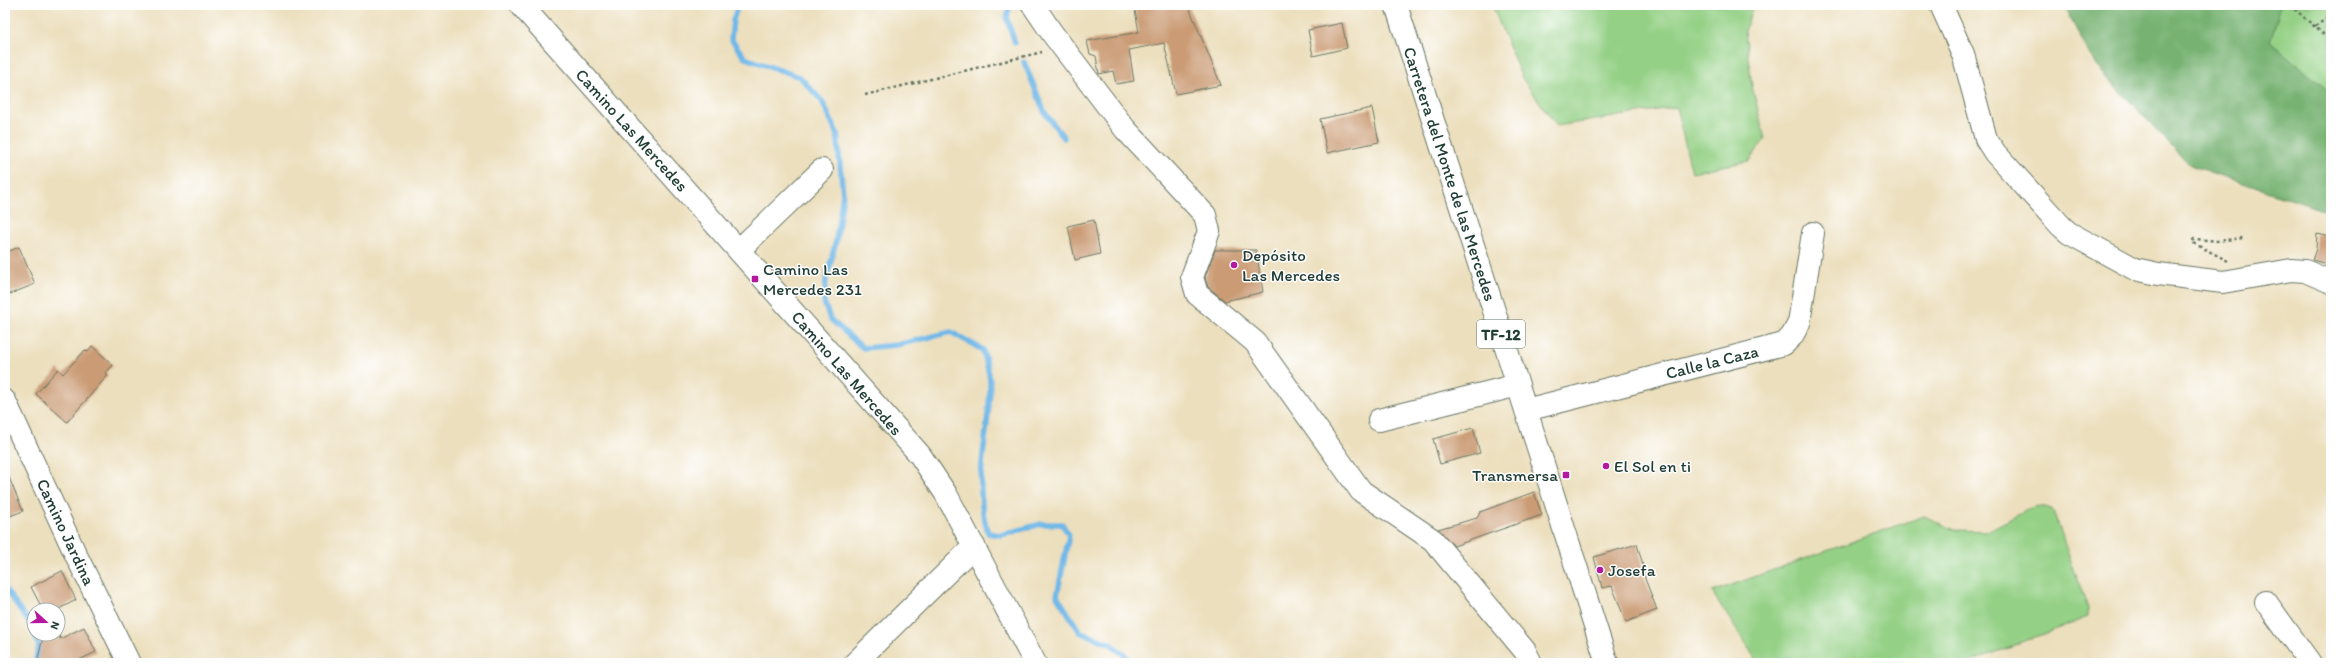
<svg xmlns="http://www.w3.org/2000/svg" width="2336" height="668" font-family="Itim,sans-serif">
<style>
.green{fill:#94d085;stroke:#5a865c}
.forest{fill:#77b272;stroke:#4b7853}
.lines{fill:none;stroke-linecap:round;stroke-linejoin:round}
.stream{stroke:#70b8e8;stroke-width:5.5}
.building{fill:#ca9b75}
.minor-casing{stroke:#677664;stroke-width:24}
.major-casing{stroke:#677664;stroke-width:24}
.path{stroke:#677664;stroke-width:2.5;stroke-dasharray:3 3;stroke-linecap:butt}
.minor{stroke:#fff;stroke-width:22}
.major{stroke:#fff;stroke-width:22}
.poi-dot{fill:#b5179e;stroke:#fff;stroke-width:1.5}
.labels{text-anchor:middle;stroke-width:3;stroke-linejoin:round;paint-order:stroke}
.shield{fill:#fff;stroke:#627771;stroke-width:1}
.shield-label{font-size:16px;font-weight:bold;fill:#1f3d34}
.street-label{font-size:17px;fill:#1f3d34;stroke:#fff}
.poi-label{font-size:17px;fill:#1f3d34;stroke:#fff;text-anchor:start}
</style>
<rect width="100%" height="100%" fill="#fff"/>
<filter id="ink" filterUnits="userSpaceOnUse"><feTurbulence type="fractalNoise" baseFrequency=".025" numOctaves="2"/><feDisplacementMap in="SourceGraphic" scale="8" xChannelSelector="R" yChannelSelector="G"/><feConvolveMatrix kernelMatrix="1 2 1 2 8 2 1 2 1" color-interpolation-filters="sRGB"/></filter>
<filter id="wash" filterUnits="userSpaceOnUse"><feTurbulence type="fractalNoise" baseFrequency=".012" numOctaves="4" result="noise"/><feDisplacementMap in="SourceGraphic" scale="16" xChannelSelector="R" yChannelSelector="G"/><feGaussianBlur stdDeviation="0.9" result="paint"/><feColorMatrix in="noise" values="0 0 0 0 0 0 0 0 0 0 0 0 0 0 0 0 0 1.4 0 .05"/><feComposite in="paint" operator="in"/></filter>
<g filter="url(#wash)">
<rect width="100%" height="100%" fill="#ecdfbd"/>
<g class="green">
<path d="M 1492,5 L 1753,5 L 1745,31 L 1752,86 L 1765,139 L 1749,161 L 1692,172 L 1676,107 L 1557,126 L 1522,78 Z"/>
<path d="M 2281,5 L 2331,5 L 2331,93 L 2270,42 Z"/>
<path d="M 2035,506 L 2052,508 L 2088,608 L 2088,617 L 1967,663 L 1758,663 L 1712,592 L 1924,516 L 1955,530 L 1987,531 Z"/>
</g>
<path class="forest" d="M 2063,5 L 2281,5 L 2270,42 L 2331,93 L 2331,213 L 2190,165 L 2096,66 Z"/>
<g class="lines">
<g class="stream">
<path d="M 738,5 L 733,20 L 731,39 L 745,58 L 800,77 L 822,101 L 837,133 L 843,194 L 836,241 L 826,280 L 824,302 L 830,319 L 863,348 L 897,345 L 951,332 L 983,350 C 985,360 990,373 990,383 C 990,436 971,480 988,533 L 1001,535 L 1041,524 L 1062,524 L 1069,535 L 1057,596 L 1080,632 L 1111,644 L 1134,663"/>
<path d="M 1009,5 L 1007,19 L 1015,43"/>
<path d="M 1024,62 L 1045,113 L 1064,138"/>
<path d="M 5,589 L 31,625 L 34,633"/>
<path d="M 34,634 L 39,646 L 35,663"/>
</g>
</g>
<g id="blocks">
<g class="building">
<path d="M 1134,5 L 1188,5 L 1221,85 L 1176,94 L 1164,43 L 1129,50 L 1134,81 L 1116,84 L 1113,71 L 1099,74 L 1096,56 L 1090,54 L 1087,41 L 1139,32 Z"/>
<path d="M 1342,23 L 1347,48 L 1313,56 L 1308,30 Z"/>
<path d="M 1372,108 L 1379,142 L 1327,153 L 1320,119 Z"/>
<path d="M 1094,220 L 1100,254 L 1075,260 L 1068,226 Z"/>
<path d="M 2317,234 L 2331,237 L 2331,265 L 2312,260 L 2316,249 Z"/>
<path d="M 19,247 L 35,284 L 5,296 L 5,253 Z"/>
<path d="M 1215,250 L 1256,250 L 1263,292 L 1225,301 L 1208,287 L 1205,277 Z"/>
<path d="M 92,346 L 113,365 L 106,373 L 108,375 L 67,422 L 36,394 L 58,369 L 63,374 L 85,350 L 87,352 Z"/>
<path d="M 1473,428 L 1480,453 L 1440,464 L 1433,439 Z"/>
<path d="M 5,468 L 23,511 L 5,518 Z"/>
<path d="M 1534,492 L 1542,515 L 1454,546 L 1438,529 L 1477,518 L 1480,512 Z"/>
<path d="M 1637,544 L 1646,576 L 1644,576 L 1657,610 L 1626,622 L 1612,586 L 1602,588 L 1594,557 Z"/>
<path d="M 62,571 L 76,600 L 57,610 L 43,610 L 31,587 Z"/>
<path d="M 84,627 L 96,652 L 73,663 L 37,663 L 43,637 L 48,634 L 58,634 L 58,630 L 60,639 Z"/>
</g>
</g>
</g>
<g filter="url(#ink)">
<use href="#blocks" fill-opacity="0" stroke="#677664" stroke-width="1"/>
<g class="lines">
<g class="minor-casing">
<g id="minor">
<path d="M 1033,5 L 1052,33 L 1125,129 L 1205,215 L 1209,231 L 1192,277 L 1197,294 L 1255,342 L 1361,491 L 1433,540 L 1525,651 L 1531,663"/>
<path d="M 1941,5 L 1963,54 L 1986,139 L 1995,153 L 2061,226 L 2069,233 L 2135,269 L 2158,274 L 2223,282 L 2291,270 L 2305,271 L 2331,282"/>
<path d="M 739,250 L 822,170"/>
<path d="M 5,401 L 75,553 L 129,663"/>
<path d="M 1526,410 L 1784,344 L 1792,336 L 1799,323 L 1813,233"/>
<path d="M 1379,420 L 1518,385"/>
<path d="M 2266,602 L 2310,663"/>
<path d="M 855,663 L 974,546"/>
</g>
</g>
<g class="major-casing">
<g id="major">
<path d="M 521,5 L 920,455 L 946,494 L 1035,663"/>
<path d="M 1396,5 L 1607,663"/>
</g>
</g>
<g class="path">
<path d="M 2290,5 L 2331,41"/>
<path d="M 2315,26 L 2331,16"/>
<path d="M 865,95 L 1042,52"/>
<path d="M 2228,261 L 2195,244 L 2192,242 L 2194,239 L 2217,241 L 2243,238"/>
</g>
<use href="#minor" class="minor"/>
<use href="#major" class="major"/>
</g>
</g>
<g class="poi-dot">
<circle cx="1234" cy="265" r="4"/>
<rect x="751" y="275" width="8" height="8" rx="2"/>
<circle cx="1606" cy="466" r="4"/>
<rect x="1562" y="471" width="8" height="8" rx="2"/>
<circle cx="1600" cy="570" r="4"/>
</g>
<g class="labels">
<rect class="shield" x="1477" y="320" width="48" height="28" rx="3"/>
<g class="shield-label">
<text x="1501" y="340">TF-12</text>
</g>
<g class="street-label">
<text transform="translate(632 130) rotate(48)" y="6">Camino Las Mercedes</text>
<text transform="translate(1450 174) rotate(72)" y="6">Carretera del Monte de las Mercedes</text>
<text transform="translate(1712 362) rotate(-14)" y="6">Calle la Caza</text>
<text transform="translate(847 373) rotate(49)" y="6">Camino Las Mercedes</text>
<text transform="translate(66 532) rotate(65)" y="6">Camino Jardina</text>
</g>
<g class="poi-label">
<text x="1242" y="261">Depósito<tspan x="1242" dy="20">Las Mercedes</tspan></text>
<text x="763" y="275">Camino Las<tspan x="763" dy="20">Mercedes 231</tspan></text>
<text x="1614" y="472">El Sol en ti</text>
<text x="1558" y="481" text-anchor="end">Transmersa</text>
<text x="1608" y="576">Josefa</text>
</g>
</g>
<rect width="2336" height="668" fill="none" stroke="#fff" stroke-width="20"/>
<g transform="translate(46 622) rotate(111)"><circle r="19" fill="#ffffff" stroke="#a5b1ae"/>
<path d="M0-3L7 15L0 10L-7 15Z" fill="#b5179e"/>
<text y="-6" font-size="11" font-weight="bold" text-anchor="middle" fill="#1f3d34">N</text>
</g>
</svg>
